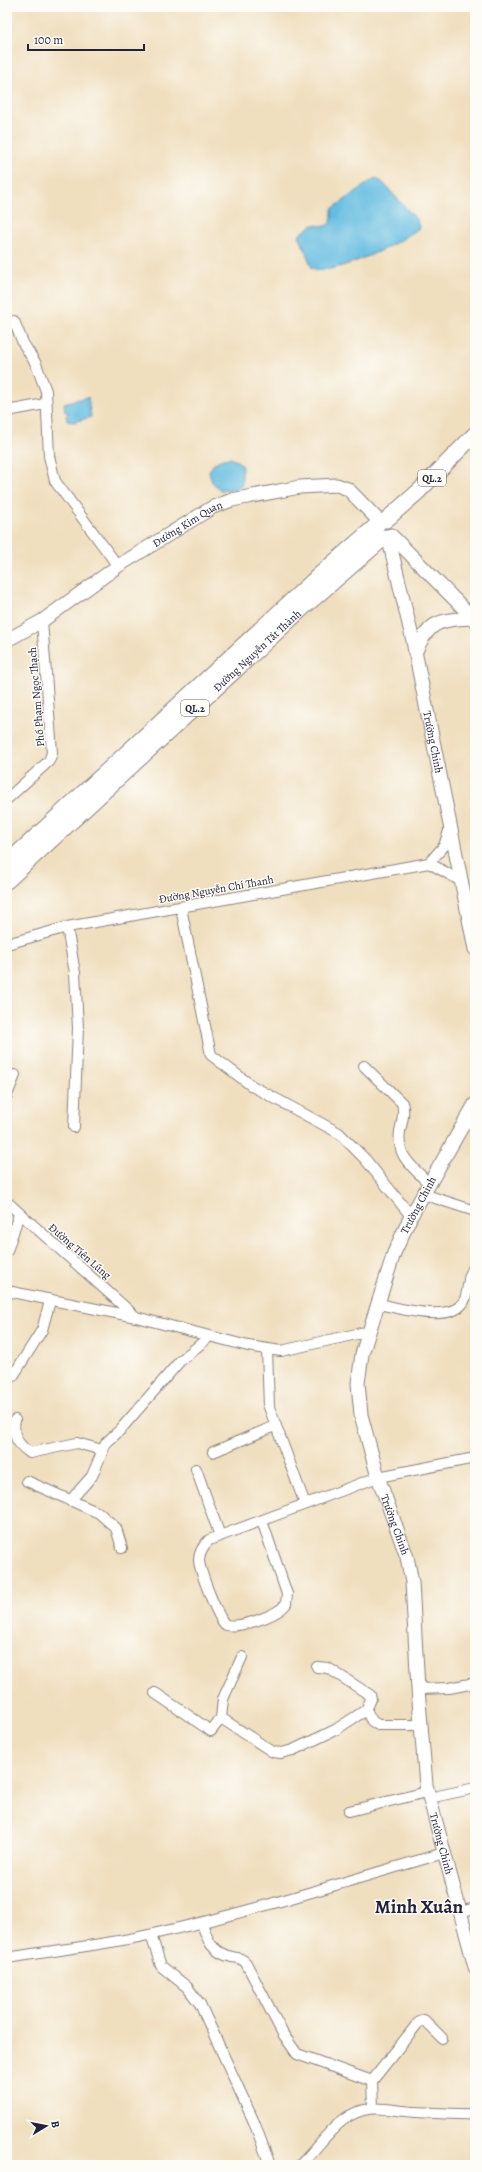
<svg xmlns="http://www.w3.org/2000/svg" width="482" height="2172" font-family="Alegreya,serif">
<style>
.water{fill:#64bce1;stroke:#436f8e}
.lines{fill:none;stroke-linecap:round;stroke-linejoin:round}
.minor-casing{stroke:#89807d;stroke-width:12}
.major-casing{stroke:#89807d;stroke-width:15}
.highway-casing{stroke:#89807d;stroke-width:17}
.minor{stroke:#fff;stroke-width:10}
.major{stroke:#fff;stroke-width:13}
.highway{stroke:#fff;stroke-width:15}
.labels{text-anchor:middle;stroke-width:3;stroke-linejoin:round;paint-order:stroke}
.shield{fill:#fdfcf7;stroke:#646373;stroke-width:1}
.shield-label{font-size:10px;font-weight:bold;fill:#22223b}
.street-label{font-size:11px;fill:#22223b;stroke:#fdfcf7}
.town-label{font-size:19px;font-weight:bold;fill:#22223b;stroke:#fdfcf7}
</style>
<rect width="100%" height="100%" fill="#fdfcf7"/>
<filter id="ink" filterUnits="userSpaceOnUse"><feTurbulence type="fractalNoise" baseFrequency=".025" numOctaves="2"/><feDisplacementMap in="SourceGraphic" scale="8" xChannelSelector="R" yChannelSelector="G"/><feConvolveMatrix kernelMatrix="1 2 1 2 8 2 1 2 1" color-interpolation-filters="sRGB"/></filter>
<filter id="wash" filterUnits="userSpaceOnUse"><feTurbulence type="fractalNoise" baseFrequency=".012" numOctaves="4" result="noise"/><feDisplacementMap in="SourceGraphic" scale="16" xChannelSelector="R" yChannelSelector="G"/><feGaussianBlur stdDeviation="0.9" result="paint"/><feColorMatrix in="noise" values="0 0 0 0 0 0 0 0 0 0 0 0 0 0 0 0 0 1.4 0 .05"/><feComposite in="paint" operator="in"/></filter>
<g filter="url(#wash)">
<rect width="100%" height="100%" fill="#f0dfbf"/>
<g class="water">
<path d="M 375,178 L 382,182 L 417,220 L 419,228 C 402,242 332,278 312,268 L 299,235 L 312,225 L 326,226 L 330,223 L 332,219 L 332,209 Z"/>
<path d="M 88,397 L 91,417 L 74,422 L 67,421 L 66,416 L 69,412 L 65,412 L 64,403 Z"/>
<path d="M 230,458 L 237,461 L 242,465 L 242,484 L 236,490 L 220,490 L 212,482 L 209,472 C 214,462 218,459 230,458 Z"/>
</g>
</g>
<g filter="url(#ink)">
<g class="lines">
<g class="minor-casing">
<g id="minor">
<path d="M 14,321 L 23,343 L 36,364 L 46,391 L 49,456 L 55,481 L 118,566"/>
<path d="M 7,411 L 45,404"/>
<path d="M 7,799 L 49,761 L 52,753 L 42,621"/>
<path d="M 429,863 L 444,846 L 450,828"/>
<path d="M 181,908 L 211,1055 L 252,1086 L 339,1133 L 365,1159 L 411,1216"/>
<path d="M 67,927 L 75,973 L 78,1028 L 74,1127"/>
<path d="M 7,944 L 67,927 L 429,863 L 461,881"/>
<path d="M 364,1066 L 402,1103 C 405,1112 402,1122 400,1131 C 396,1158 413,1166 429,1184"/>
<path d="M 7,1095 L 15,1075"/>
<path d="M 423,1194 L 475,1211"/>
<path d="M 7,1202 L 136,1317"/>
<path d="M 7,1251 L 19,1214"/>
<path d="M 7,1291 L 136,1317 L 248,1346 L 281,1351 L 370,1331"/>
<path d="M 379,1304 C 399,1308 455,1325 465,1299 C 469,1289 467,1274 475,1267"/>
<path d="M 267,1349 L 269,1407 L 305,1504"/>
<path d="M 13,1376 L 42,1330 L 50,1301"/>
<path d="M 15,1420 C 12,1435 17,1444 30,1453 L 77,1443 L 102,1450"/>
<path d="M 213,1452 L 275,1426"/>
<path d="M 196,1469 L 220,1536"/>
<path d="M 27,1481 L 99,1513 L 116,1528 L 122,1548"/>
<path d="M 70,1501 L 92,1476 L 106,1443 L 120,1430 L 180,1361 L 209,1337"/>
<path d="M 262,1521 L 287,1594 L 286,1604 C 277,1616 240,1628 226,1625 C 219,1622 199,1569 199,1560 C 199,1552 204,1545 209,1540 L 378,1477 L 475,1458"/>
<path d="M 418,1689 L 449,1688 L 475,1683"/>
<path d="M 155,1693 L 211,1731 L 221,1718 L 223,1699 L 242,1657"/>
<path d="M 366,1710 L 372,1721 L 378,1725 L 420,1725"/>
<path d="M 221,1718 L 273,1752 L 281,1753 L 293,1750 L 335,1730 L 366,1710 L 371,1699 L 370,1695 L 328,1668 L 317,1667"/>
<path d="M 429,1798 L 475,1788"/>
<path d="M 349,1811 L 427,1792"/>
<path d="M 460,1912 L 475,1908"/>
<path d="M 202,1923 C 207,1940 212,1953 232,1957 C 238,1958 242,1958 246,1963 L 283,2034 L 297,2054 L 372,2081"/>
<path d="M 151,1935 L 161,1966 L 187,1987 L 200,2004 L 254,2122 L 270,2165"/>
<path d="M 7,1958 C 55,1950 105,1945 153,1934 C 252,1912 347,1881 444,1853"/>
<path d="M 373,2108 L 372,2081 L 418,2023 L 424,2020 L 442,2038"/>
<path d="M 300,2165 C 315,2151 326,2133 343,2120 C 369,2101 388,2111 417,2112 C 436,2113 456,2115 475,2114"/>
</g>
</g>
<g class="major-casing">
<g id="major">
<path d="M 391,535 L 475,620"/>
<path id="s1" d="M 388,536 L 413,641 L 475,949"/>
<path id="s2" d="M 7,640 L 42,621 L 118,566 L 213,507 L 232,500 L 300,487 L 337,485 L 348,489 L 380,522"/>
<path d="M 415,653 C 429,620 440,620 473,618"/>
<path id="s3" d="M 475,1104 L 411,1216 L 394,1253 L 362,1354 L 358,1383 L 361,1415 L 378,1477 L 407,1557 L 412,1582 L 418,1689 L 426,1785 L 475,1967"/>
</g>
</g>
<g class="highway-casing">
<g id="highway">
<path d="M 386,520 L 419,491 L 475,434"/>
<path d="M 7,863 L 317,577 L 378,524"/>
<path id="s4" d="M 7,881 L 305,606 L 385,537"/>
</g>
</g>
<use href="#minor" class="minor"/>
<use href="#major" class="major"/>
<use href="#highway" class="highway"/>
</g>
</g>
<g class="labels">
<g class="shield">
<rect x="418" y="470" width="28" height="16" rx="3"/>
<rect x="181" y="700" width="28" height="16" rx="3"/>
</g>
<g class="shield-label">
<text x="432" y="482">QL.2</text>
<text x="195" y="712">QL.2</text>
</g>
<g class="street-label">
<text dy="4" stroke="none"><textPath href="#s2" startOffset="215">Đường Kim Quan</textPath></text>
<text dy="4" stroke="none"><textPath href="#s4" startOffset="340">Đường Nguyễn Tất Thành</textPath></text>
<text transform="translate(36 697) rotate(-95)" y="4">Phố Phạm Ngọc Thạch</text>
<text dy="4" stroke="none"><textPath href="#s1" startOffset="211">Trường Chinh</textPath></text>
<text transform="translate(216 889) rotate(-10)" y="4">Đường Nguyễn Chí Thanh</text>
<text transform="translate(418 1205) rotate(-62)" y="4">Trường Chinh</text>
<text transform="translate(80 1251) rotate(41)" y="4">Đường Tiên Lũng</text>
<text dy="4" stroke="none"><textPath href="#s3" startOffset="452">Trường Chinh</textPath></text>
<text dy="4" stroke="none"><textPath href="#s3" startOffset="776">Trường Chinh</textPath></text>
</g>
<g class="town-label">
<text x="419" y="1913">Minh Xuân</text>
</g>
</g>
<rect width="482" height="2172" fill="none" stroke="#fdfcf7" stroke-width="24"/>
<g transform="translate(46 2126) rotate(80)" stroke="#fdfcf7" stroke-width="3" paint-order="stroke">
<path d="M0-3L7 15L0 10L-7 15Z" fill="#22223b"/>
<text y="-6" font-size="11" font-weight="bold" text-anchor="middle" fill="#22223b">B</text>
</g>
<path d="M28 44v6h116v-6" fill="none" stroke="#22223b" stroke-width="2"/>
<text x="34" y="44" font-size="12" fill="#22223b" stroke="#fdfcf7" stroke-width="3" paint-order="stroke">100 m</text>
</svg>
